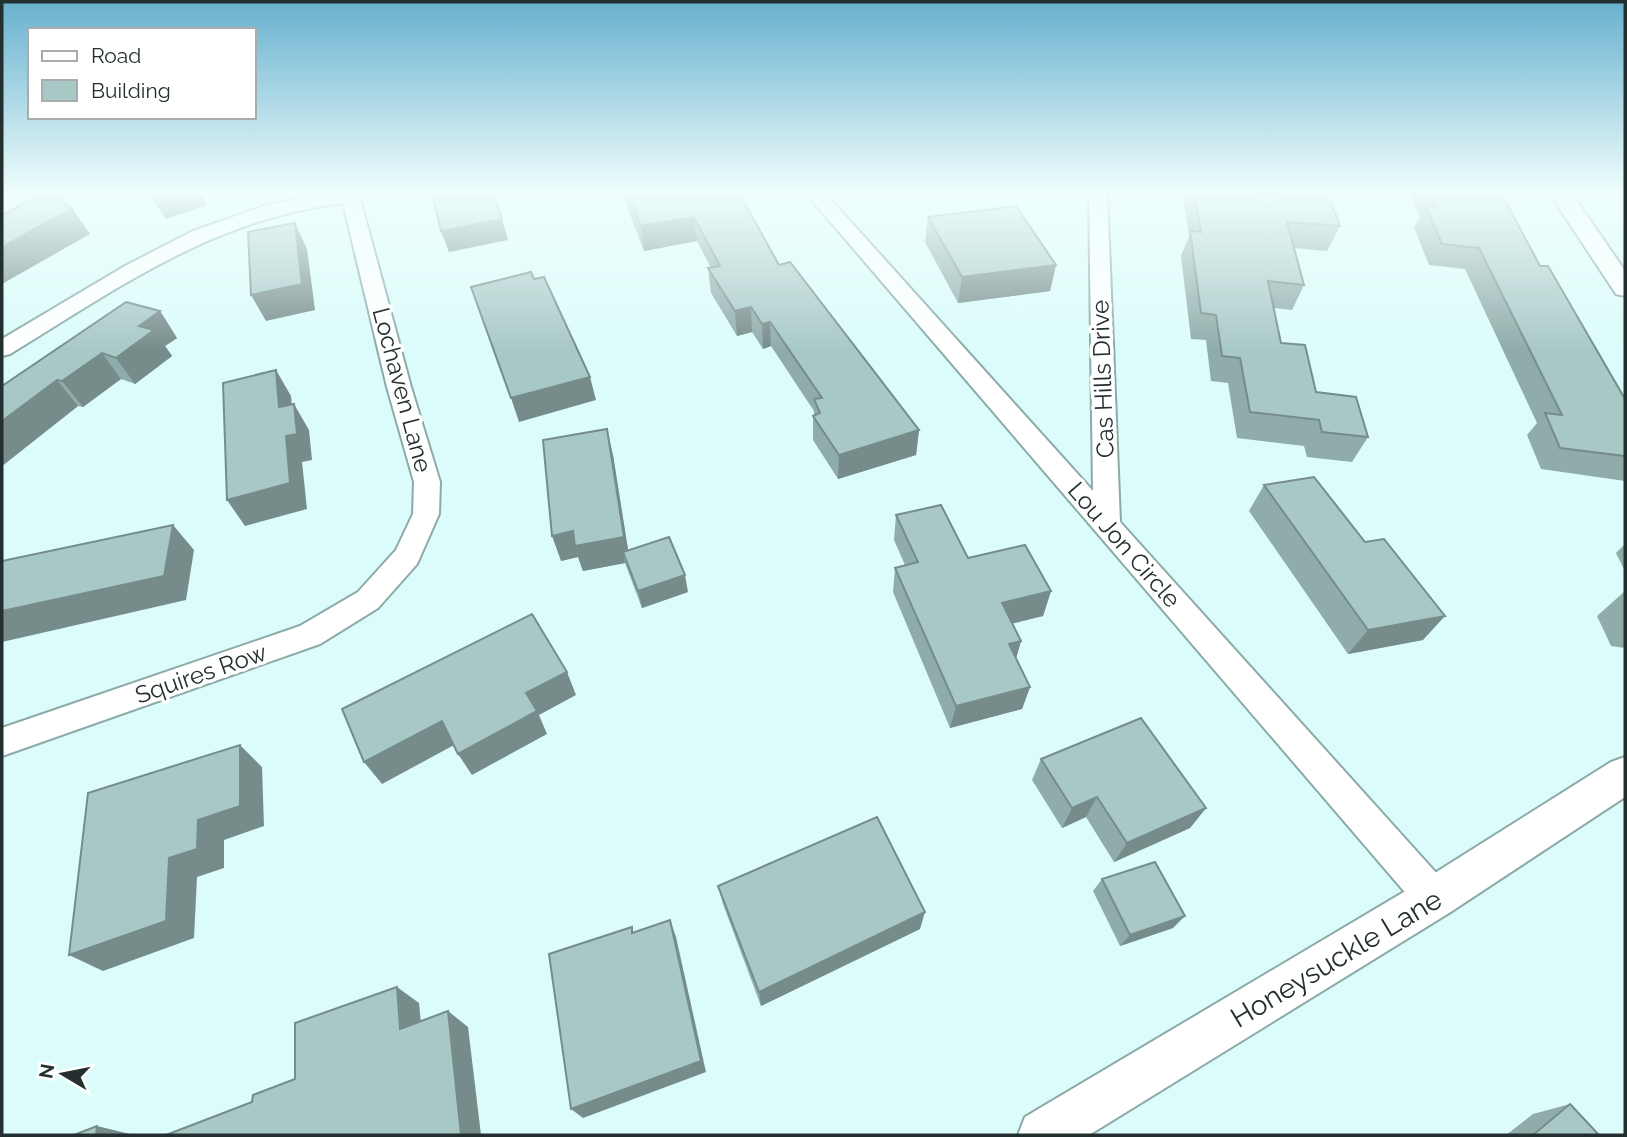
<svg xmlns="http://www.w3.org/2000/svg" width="1627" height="1137" font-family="Raleway,sans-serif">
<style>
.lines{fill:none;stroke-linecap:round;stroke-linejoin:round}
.minor-casing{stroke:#8baaa8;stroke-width:4}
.tertiary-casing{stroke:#8baaa8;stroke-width:4}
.minor{fill:#fff;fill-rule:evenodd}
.tertiary{fill:#fff;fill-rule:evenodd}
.wall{fill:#90acaa}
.shaded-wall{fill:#768c8b}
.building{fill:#a8c8c6;stroke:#768c8b;stroke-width:2}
.labels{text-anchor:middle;stroke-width:7;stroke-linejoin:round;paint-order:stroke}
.street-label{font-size:24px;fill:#23302f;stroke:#fff}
.near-street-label{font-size:28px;fill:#23302f;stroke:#fff}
</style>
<rect width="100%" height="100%" fill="#dbfcfa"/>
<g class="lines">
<g class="minor-casing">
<g id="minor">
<path d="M 340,191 L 358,191 L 411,387 L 440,482 L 439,514 L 417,564 L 378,608 L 320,644 L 2,756 L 2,728 L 300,626 L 358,592 L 396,550 L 413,514 L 414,482 L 387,387 L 343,203 C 213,219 118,288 10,354 L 2,356 L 2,339 L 125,266 L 193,231 L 264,206 Z"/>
<path d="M 804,191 L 823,191 L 1093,491 L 1089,191 L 1107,191 L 1120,522 L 1447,885 L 1452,898 L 1447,911 L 1434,916 L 1421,911 Z"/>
</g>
</g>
<g class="tertiary-casing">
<g id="tertiary">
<path d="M 1548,191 L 1570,191 L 1625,271 L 1625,296 L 1616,294 Z"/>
<path d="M 1625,757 L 1625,797 L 1449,913 L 1089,1135 L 1018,1135 L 1025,1117 L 1419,883 L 1611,762 Z"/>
</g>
</g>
<use href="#minor" class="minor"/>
<use href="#tertiary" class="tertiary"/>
</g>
<g class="wall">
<path d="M 145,191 L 199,191 L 207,205 L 166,219 Z"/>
<path d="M 621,191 L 738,191 L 779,265 L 919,430 L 916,455 L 838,479 L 813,440 L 813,416 L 814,415 L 814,411 L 771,346 L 763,349 L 752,332 L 737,336 L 711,293 L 708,268 L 711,268 L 697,241 L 644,251 Z"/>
<path d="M 1182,191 L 1256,191 L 1257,193 L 1340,226 L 1327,251 L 1294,248 L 1304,285 L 1292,310 L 1274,308 L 1281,343 L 1316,392 L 1368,437 L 1352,462 L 1307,457 L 1304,446 L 1237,438 L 1228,383 L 1211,381 L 1206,340 L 1191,339 L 1181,256 L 1189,236 Z"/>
<path d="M 1408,191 L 1500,191 L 1540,266 L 1625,399 L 1625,481 L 1541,469 L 1527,435 L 1537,423 L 1465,269 L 1429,265 L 1414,227 L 1420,217 Z"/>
<path d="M 928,217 L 1056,265 L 1050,291 L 958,303 L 925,242 Z"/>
<path d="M 160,311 L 177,338 L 165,346 L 172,356 L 135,384 L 121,379 L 83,407 L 78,406 L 2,466 L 2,386 Z"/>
<path d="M 613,455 L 628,550 L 688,592 L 642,608 L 625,563 L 583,571 L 578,557 L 561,561 Z"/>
<path d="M 1264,485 L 1423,640 L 1348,654 L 1249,511 Z"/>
<path d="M 896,515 L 968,558 L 1051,591 L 1043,616 L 1012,623 L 1021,641 L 1016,659 L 1030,687 L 1022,709 L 950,728 L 893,592 L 895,568 L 905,565 L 894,540 Z"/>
<path d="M 1625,544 L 1625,571 L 1616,553 Z"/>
<path d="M 1625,591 L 1625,648 L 1611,646 L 1597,616 Z"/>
<path d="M 1041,759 L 1206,808 L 1190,828 L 1114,862 L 1086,817 L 1062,828 L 1032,780 Z"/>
<path d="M 1102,879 L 1173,928 L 1120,946 L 1093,891 Z"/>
<path d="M 718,886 L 920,929 L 761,1006 L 723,904 Z"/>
<path d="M 1570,1104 L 1599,1135 L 1506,1135 L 1533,1114 Z"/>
</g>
<g class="shaded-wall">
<path d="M 58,191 L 70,209 L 72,208 L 90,234 L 2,284 L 2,247 Z"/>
<path d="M 199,191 L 207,205 L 166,219 L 157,204 Z"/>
<path d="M 694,217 L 697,241 L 644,251 L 641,226 Z"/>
<path d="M 502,219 L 508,240 L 449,252 L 441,231 Z"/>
<path d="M 295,223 L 307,249 L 315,310 L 266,321 L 251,295 Z"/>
<path d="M 1056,265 L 1050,291 L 958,303 L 962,277 Z"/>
<path d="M 751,307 L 752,332 L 737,336 L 735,311 Z"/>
<path d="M 160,311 L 177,338 L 165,346 L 172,356 L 135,384 L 116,358 L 139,326 Z"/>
<path d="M 770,322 L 771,346 L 763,349 L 762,324 Z"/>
<path d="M 102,353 L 121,379 L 83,407 L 62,381 Z"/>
<path d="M 276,370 L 291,396 L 295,434 L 279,407 Z"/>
<path d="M 590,377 L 596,400 L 519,422 L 511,398 Z"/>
<path d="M 57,380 L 78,406 L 2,466 L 2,421 Z"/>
<path d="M 294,404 L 309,430 L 312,460 L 302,462 L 307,509 L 245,526 L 227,500 L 286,436 Z"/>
<path d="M 607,429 L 613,455 L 630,562 L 623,552 L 625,563 L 583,571 L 578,557 L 561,561 L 552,536 L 573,531 Z"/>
<path d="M 919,430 L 916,455 L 838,479 L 839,455 Z"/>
<path d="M 173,525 L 194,550 L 186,600 L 2,642 L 2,611 Z"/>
<path d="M 685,575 L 688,592 L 642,608 L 638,591 Z"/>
<path d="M 1051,591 L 1043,616 L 995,628 L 1002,603 Z"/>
<path d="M 1445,616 L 1423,640 L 1348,654 L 1368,630 Z"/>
<path d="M 1021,641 L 1014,665 L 1009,644 Z"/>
<path d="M 567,672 L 576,695 L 539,715 L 547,734 L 472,775 L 458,754 L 526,693 Z"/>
<path d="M 1030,687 L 1022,709 L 950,728 L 956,706 Z"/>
<path d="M 442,721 L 456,744 L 382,784 L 364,762 Z"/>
<path d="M 240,745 L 262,767 L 264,826 L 224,840 L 224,868 L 197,877 L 194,938 L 103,971 L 69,955 L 169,858 L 198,820 Z"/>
<path d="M 1097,797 L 1086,817 L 1062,828 L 1072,808 Z"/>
<path d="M 1206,808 L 1190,828 L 1114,862 L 1127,843 Z"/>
<path d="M 925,912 L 920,929 L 761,1006 L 759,992 Z"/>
<path d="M 1185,916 L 1173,928 L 1120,946 L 1130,935 Z"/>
<path d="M 670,920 L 676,937 L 706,1072 L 583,1118 L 571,1109 Z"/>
<path d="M 397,987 L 419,1003 L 423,1044 L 400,1029 Z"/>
<path d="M 448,1011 L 468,1027 L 481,1135 L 461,1135 Z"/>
<path d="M 97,1126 L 134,1135 L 96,1135 Z"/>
</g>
<g class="building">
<path d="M 52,191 L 58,191 L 66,206 L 72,208 L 2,247 L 2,215 L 35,197 L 39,198 Z"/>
<path d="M 147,191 L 198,191 L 157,204 Z"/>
<path d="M 431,191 L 492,191 L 502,219 L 441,231 Z"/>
<path d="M 627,191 L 738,191 L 779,265 L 790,262 L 919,430 L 839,455 L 813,416 L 820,413 L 814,399 L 822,398 L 770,322 L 762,324 L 751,307 L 735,311 L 708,268 L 720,266 L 694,217 L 641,226 Z"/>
<path d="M 1194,191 L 1256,191 L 1257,193 L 1330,199 L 1340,226 L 1287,222 L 1304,285 L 1268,281 L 1281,343 L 1305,345 L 1316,392 L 1356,397 L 1368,437 L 1322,432 L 1319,420 L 1250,412 L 1240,358 L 1222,356 L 1216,315 L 1201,313 L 1190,231 L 1201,232 Z"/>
<path d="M 1429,191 L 1500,191 L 1540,266 L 1548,266 L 1625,399 L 1625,456 L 1560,448 L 1545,413 L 1562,415 L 1479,248 L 1442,244 L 1426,206 L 1437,208 Z"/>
<path d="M 1016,206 L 1056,265 L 962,277 L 928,217 Z"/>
<path d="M 295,223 L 302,284 L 251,295 L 248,232 Z"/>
<path d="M 531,272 L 534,279 L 544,277 L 590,377 L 511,398 L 471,287 Z"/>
<path d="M 126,302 L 160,311 L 139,326 L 154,330 L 116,358 L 102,353 L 62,381 L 57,380 L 2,421 L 2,386 Z"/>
<path d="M 276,370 L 279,407 L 294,404 L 297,434 L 286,436 L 290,483 L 227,500 L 223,383 Z"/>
<path d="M 607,429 L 624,537 L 575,546 L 573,531 L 552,536 L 543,440 Z"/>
<path d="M 1314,477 L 1365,542 L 1384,539 L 1445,616 L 1368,630 L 1264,485 Z"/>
<path d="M 941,505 L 968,558 L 1025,545 L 1051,591 L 1002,603 L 1021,641 L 1009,644 L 1030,687 L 956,706 L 895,568 L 918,562 L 896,515 Z"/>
<path d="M 173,525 L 164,576 L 2,611 L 2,561 Z"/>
<path d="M 669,537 L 685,575 L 638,591 L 623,552 Z"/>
<path d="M 532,614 L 567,672 L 526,693 L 537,711 L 458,754 L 442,721 L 364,762 L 342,709 Z"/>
<path d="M 1141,718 L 1206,808 L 1127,843 L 1097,797 L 1072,808 L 1041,759 Z"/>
<path d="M 240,745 L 240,806 L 198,820 L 197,849 L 169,858 L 166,921 L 69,955 L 88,793 Z"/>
<path d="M 877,817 L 925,912 L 759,992 L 718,886 Z"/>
<path d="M 1155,862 L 1185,916 L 1130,935 L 1102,879 Z"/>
<path d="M 670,920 L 701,1061 L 571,1109 L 549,954 L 632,927 L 632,933 Z"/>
<path d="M 397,987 L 400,1029 L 448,1011 L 461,1135 L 166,1135 L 252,1102 L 253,1095 L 295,1079 L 295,1023 Z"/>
<path d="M 1570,1104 L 1599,1135 L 1533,1135 Z"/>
<path d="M 97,1126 L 96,1135 L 74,1135 Z"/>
</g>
<linearGradient id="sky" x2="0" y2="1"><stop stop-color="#67b0ce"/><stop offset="0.55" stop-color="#effefd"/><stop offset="1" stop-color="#effefd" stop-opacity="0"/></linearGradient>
<rect width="1627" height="350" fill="url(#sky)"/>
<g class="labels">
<g class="street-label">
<text transform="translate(1103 379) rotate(-92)" y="8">Cas Hills Drive</text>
<text transform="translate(402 390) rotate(75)" y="8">Lochaven Lane</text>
<text transform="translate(1124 545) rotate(49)" y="8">Lou Jon Circle</text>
<text transform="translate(201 674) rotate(-19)" y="8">Squires Row</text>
</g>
<g class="near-street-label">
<text transform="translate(1336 958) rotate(-31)" y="10">Honeysuckle Lane</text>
</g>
</g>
<rect width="1627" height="1137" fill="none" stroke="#23302f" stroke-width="7"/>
<rect x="28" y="28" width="228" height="91" fill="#ffffff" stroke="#a7acac" stroke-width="2"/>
<rect x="42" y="51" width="35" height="10" fill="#ffffff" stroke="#a7acac" stroke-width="2"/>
<text x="91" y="63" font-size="21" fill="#23302f">Road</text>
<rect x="42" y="80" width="35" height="21" fill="#a8c8c6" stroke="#a7acac" stroke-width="2"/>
<text x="91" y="98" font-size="21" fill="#23302f">Building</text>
<g transform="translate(63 1074) rotate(280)" stroke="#ffffff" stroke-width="5" paint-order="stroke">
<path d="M0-5L12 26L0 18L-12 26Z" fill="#23302f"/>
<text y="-10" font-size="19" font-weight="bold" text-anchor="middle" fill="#23302f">N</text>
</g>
</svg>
